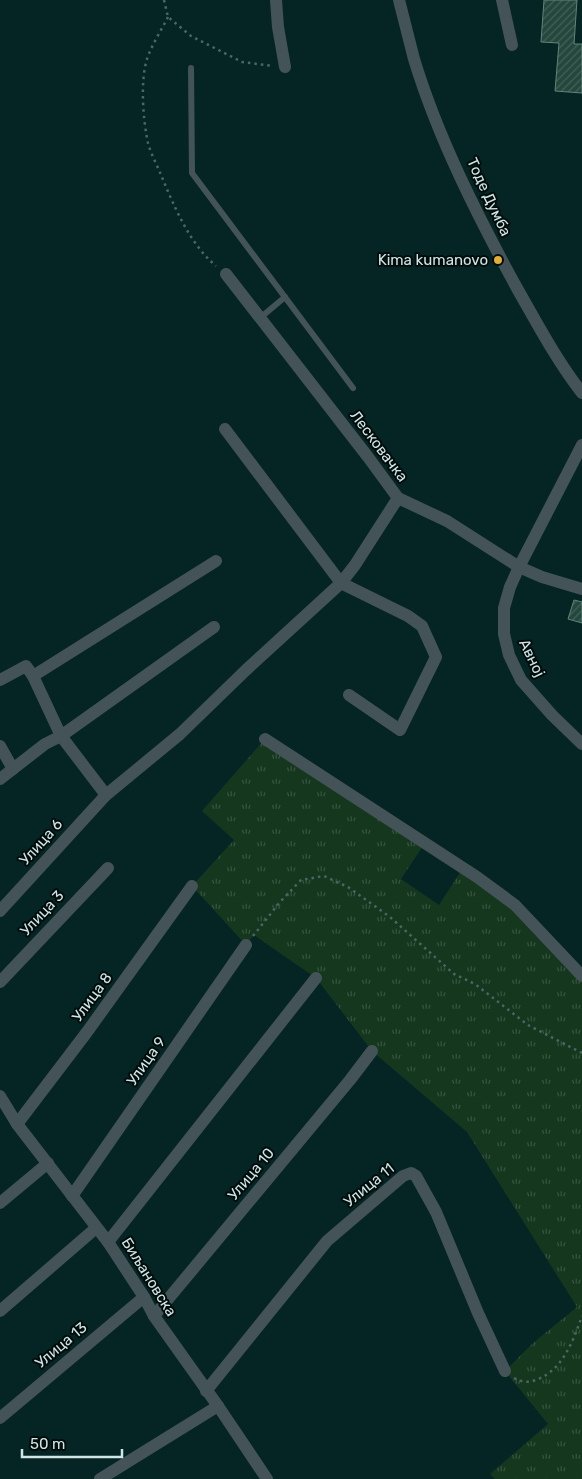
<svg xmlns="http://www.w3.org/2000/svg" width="582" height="1479" font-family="Rubik,sans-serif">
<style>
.grass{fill:url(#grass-tufts)}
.building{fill:url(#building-hatch);stroke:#618579}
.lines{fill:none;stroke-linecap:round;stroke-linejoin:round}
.path{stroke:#4a6665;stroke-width:2.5;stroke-dasharray:2.5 4;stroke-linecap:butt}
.lane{stroke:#445357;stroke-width:6}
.street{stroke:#445357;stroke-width:12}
.poi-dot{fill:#e3ae35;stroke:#010c0c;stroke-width:2}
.labels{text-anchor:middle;stroke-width:4;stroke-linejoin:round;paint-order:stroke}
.street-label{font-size:15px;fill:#d0e5e4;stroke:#010c0c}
.poi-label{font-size:15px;fill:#d0e5e4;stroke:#010c0c;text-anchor:end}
</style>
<defs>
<pattern id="grass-tufts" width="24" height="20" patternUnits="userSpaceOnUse" patternTransform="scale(1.25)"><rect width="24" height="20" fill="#15371e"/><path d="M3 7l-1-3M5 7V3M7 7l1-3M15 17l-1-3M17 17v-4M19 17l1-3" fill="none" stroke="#36543f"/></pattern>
<pattern id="building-hatch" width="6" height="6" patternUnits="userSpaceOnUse" patternTransform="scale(1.25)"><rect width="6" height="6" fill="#24473d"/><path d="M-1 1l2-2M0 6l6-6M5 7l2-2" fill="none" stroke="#436159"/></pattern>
</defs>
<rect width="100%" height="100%" fill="#052524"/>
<path class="grass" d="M 265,739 L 425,843 L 401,879 L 439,905 L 463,868 L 516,906 L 582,977 L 582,1479 L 495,1479 L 490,1474 L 548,1424 L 505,1371 L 533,1343 L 577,1307 L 467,1132 L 372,1051 L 316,978 L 254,935 L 246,945 L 192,886 L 234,840 L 202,811 Z"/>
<g class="building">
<path d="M 544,0 L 577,0 L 574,44 L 582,44 L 582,93 L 555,91 L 559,43 L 541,42 Z"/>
<path d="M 574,600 L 582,602 L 582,623 L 568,619 Z"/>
</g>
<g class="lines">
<g class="path">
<path d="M 164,0 L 168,17 L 191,36 L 242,62 L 273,66"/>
<path d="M 168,17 C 161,31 152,44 147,59 C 140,81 143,120 148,143 C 151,154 157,165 161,175 C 175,208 189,243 216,266"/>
<path d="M 253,936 L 280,902 L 301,880 L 324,876 L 348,887 L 390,917 L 454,974 L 475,984 L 528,1025 L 582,1053"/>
<path d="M 514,1378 C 521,1382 528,1383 536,1380 C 563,1370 573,1341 582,1316"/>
</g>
<g class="lane">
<path d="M 191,68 L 192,173 L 353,388"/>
<path d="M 260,318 L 285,297"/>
</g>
<g class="street">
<path d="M 276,0 L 278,27 L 285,67"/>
<path d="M 399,0 C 404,19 409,39 414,59 C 438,138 478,217 518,290 C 538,325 557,361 582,393"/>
<path d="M 502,0 L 512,45"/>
<path d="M 226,274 L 368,457 L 398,498 L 447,521 L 519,567 L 542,577 L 582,589"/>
<path d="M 225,429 L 341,583 L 408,616 L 422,626 L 436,657 L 400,730 L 349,695"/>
<path d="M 582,445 L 519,567 L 510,587 L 504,608 L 504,634 L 509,655 L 521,680 L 552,715 L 582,744"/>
<path d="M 0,680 L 26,666 L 33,676"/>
<path d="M 265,739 L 477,877 L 515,905 L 582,976"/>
<path d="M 0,746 L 13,769"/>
<path d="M 0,779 L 45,744 L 61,736 L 214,627"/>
<path d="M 106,795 L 61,736 L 33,676 L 216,561"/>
<path d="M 0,911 L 106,795 L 180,734 L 246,670 L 341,583 L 355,565 L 398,498"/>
<path d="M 0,982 L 108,868"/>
<path d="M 0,1096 L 17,1124 L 108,1242 L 144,1297 L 154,1316 L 218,1406 L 267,1479"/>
<path d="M 17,1124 L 87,1032 L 192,886"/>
<path d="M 72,1196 L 246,945"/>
<path d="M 0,1203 L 48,1163"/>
<path d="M 108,1242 L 316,978"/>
<path d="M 0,1311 L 96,1228"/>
<path d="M 154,1316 L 350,1080 L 372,1051"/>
<path d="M 206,1391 L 327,1241 L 403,1176 L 411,1173 L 416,1176 L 436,1212 L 478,1313 L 505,1371"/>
<path d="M 0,1418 L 144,1297"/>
<path d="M 100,1479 L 218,1406"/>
</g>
</g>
<circle class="poi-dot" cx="498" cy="260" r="5"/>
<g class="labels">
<g class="street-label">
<text transform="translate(489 197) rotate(65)" y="5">Тоде Думба</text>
<text transform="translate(379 446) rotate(53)" y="5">Лесковачка</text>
<text transform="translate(532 658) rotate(64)" y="5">Авној</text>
<text transform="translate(41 842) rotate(-48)" y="5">Улица 6</text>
<text transform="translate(42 913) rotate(-47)" y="5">Улица 3</text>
<text transform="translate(92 997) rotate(-54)" y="5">Улица 8</text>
<text transform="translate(146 1061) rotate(-55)" y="5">Улица 9</text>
<text transform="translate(251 1174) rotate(-50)" y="5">Улица 10</text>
<text transform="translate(369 1185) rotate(-39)" y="5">Улица 11</text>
<text transform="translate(149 1277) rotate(58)" y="5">Биљановска</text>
<text transform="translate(61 1345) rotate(-40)" y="5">Улица 13</text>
</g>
<g class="poi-label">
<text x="488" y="265">Kima kumanovo</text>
</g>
</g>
<path d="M22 1449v8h100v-8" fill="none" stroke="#d0e5e4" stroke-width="2.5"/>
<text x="30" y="1449" font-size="15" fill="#d0e5e4" stroke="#010c0c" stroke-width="4" paint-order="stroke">50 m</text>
</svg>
